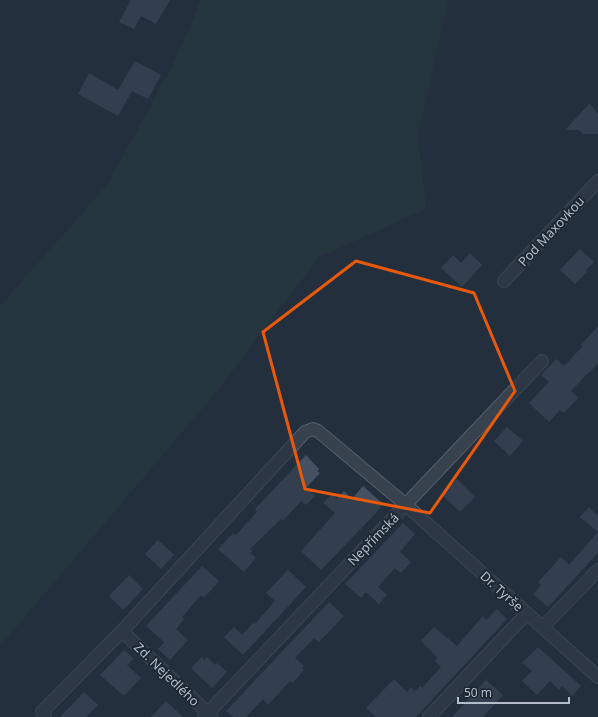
<svg xmlns="http://www.w3.org/2000/svg" width="598" height="717" font-family="'Noto Sans',sans-serif">
<style>
.green{fill:#263c3f}
.building{fill:#455162}
.lines{fill:none;stroke-linecap:round;stroke-linejoin:round}
.minor-casing{stroke:#565f6c;stroke-width:14}
.minor{stroke:#38414e;stroke-width:12}
.marked{fill:none;stroke:#e8590c;stroke-width:3;stroke-linejoin:round}
.labels{text-anchor:middle;stroke-width:4;stroke-linejoin:round;paint-order:stroke}
.street-label{font-size:13px;fill:#b4bcc9;stroke:#1d2633}
</style>
<rect width="100%" height="100%" fill="#242f3e"/>
<path class="green" d="M 201,0 L 448,0 L 418,135 L 426,209 L 319,257 L 218,390 L 0,646 L 0,306 L 107,185 L 173,65 Z"/>
<g class="building">
<path d="M 131,0 L 170,0 L 156,24 L 141,16 L 134,29 L 119,22 Z"/>
<path d="M 135,61 L 161,75 L 148,99 L 132,91 L 118,116 L 78,94 L 89,73 L 118,90 Z"/>
<path d="M 589,104 L 598,113 L 598,134 L 583,134 L 579,130 L 565,130 Z"/>
<path d="M 580,249 L 594,262 L 586,270 L 587,272 L 575,284 L 560,270 Z"/>
<path d="M 470,253 L 482,265 L 462,287 L 441,268 L 453,255 L 461,263 Z"/>
<path d="M 598,326 L 598,363 L 590,372 L 589,372 L 571,391 L 578,398 L 564,413 L 560,410 L 549,422 L 529,403 L 549,382 L 541,375 L 556,359 L 564,366 L 583,346 L 581,345 Z"/>
<path d="M 507,427 L 523,441 L 510,456 L 494,441 Z"/>
<path d="M 306,455 L 319,469 L 317,471 L 320,473 L 306,488 L 315,496 L 306,505 L 301,501 L 283,521 L 281,519 L 250,549 L 252,551 L 250,553 L 256,558 L 244,572 L 218,549 L 233,533 L 236,535 L 257,512 L 255,509 Z"/>
<path d="M 457,479 L 475,497 L 460,512 L 442,495 Z"/>
<path d="M 363,486 L 383,504 L 376,513 L 321,570 L 301,551 L 335,513 L 323,503 L 332,494 L 337,499 L 344,491 L 352,499 Z"/>
<path d="M 589,507 L 598,516 L 598,532 L 580,517 Z"/>
<path d="M 403,523 L 415,534 L 400,552 L 411,562 L 401,573 L 395,568 L 378,587 L 387,595 L 379,604 L 366,592 L 361,598 L 345,584 Z"/>
<path d="M 598,532 L 598,553 L 548,607 L 533,594 L 541,585 L 538,582 L 561,557 L 569,565 Z"/>
<path d="M 158,540 L 174,555 L 161,569 L 145,554 Z"/>
<path d="M 202,566 L 219,581 L 204,598 L 201,595 L 182,617 L 184,619 L 176,629 L 188,640 L 170,660 L 158,649 L 164,642 L 146,626 Z"/>
<path d="M 288,570 L 306,587 L 243,655 L 224,637 L 234,627 L 242,635 L 253,623 L 255,624 L 275,601 L 266,593 Z"/>
<path d="M 129,575 L 143,589 L 123,610 L 109,596 Z"/>
<path d="M 329,602 L 344,616 L 319,642 L 314,638 L 295,658 L 304,666 L 302,668 L 304,670 L 293,683 L 290,681 L 268,705 L 263,699 L 246,717 L 233,717 L 226,711 Z"/>
<path d="M 497,609 L 507,619 L 416,717 L 376,717 L 366,708 L 394,679 L 407,692 L 411,687 L 415,691 L 420,686 L 422,688 L 441,667 L 435,661 L 437,657 L 421,641 L 434,627 L 457,646 L 483,616 L 486,620 Z"/>
<path d="M 538,647 L 581,686 L 572,696 L 562,686 L 559,690 L 550,681 L 537,695 L 522,681 L 532,671 L 522,663 Z"/>
<path d="M 124,650 L 134,659 L 127,665 L 141,678 L 124,696 L 100,675 Z"/>
<path d="M 202,657 L 204,660 L 207,657 L 215,665 L 217,663 L 227,672 L 212,688 L 191,668 Z"/>
<path d="M 486,680 L 503,695 L 483,717 L 452,717 Z"/>
<path d="M 84,692 L 98,705 L 86,717 L 60,717 Z"/>
<path d="M 166,701 L 183,717 L 151,717 Z"/>
</g>
<g class="lines">
<g class="minor-casing">
<g id="minor">
<path d="M 504,281 L 598,181"/>
<path d="M 543,627 L 598,570"/>
<path d="M 122,631 L 212,717"/>
<path d="M 45,717 L 42,712 L 122,631 L 305,432 L 313,429 L 318,431 L 405,504 L 598,677"/>
<path d="M 204,717 L 542,361"/>
<path d="M 429,717 L 527,613"/>
</g>
</g>
<use href="#minor" class="minor"/>
</g>
<path d="M0 0H598V717H0ZM 356,261 L 474,293 L 515,391 L 430,513 L 305,489 L 263,332 Z" fill="#242f3e" fill-opacity=".55" fill-rule="evenodd"/>
<path class="marked" d="M 356,261 L 474,293 L 515,391 L 430,513 L 305,489 L 263,332 Z"/>
<g class="labels">
<g class="street-label">
<text transform="translate(551 231) rotate(-47)" y="5">Pod Maxovkou</text>
<text transform="translate(373 539) rotate(-46)" y="5">Nepřímská</text>
<text transform="translate(502 591) rotate(42)" y="5">Dr. Tyrše</text>
<text transform="translate(167 674) rotate(44)" y="5">Zd. Nejedlého</text>
</g>
</g>
<path d="M458 697v6h111v-6" fill="none" stroke="#b4bcc9" stroke-width="2"/>
<text x="464" y="697" font-size="12" fill="#b4bcc9" stroke="#1d2633" stroke-width="3" paint-order="stroke">50 m</text>
</svg>
